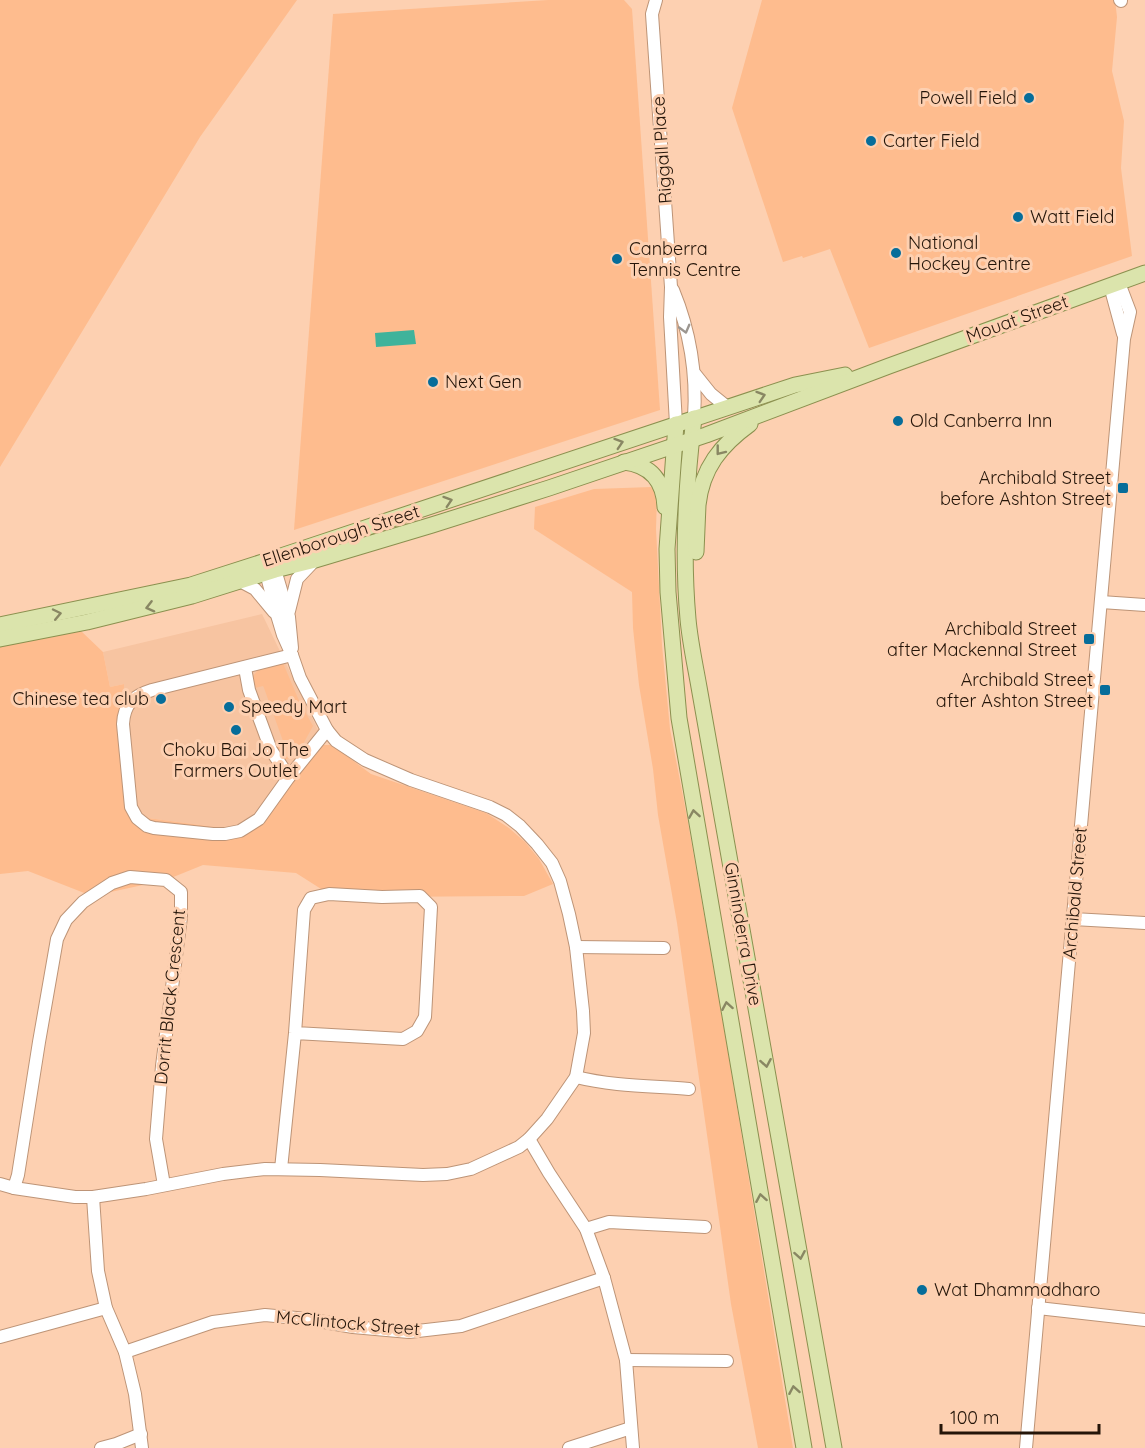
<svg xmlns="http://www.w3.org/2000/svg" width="1145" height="1448" font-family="Quicksand,sans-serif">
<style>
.built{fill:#f7c4a1}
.green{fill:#febc8e}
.water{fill:#3fb39b}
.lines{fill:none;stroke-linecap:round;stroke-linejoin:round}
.minor-casing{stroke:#bd9477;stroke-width:14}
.major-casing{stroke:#8b904f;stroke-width:17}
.minor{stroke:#fff;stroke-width:12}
.major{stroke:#dbe4ac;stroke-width:15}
.oneway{stroke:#9c9690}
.oneway2{stroke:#898763}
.poi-dot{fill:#066d9a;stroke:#fdd0b1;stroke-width:2}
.labels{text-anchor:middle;stroke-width:6;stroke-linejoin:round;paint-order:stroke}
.poi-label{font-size:18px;fill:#241509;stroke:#fdd0b1;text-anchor:start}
.street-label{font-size:18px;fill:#241509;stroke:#fdd0b1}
</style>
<rect width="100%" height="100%" fill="#fdd0b1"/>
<path class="built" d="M 262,614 L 319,732 L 245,831 L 133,816 L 124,712 L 124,684 L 110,687 L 103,652 Z"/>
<g class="green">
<path d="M 0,0 L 297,0 L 200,137 L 0,467 Z"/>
<path d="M 548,0 L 624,0 L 632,9 L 660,410 L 294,530 L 333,14 Z"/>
<path d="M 762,0 L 1115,0 L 1117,17 L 1112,71 L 1124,121 L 1121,168 L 1132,256 L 869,348 L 830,249 L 803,258 L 802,256 L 783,262 L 732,108 Z"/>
<path d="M 652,487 L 657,497 L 656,529 L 662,645 L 670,729 L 687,817 L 726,1040 L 793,1448 L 758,1448 L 731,1304 L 677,923 L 658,815 L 653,769 L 639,685 L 633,628 L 632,592 L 534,529 L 535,507 L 594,489 Z"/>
<path d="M 81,631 L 103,652 L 110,687 L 124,684 L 124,712 L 133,816 L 245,831 L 282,798 L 318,745 L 330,745 L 340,751 L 371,774 L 486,813 L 509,828 L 525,842 L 539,859 L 553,884 L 524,896 L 382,897 L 329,894 L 296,873 L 203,865 L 166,880 L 92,896 L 28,871 L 0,874 L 0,646 Z"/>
<path d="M 283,663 L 300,703 L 313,726 L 297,755 L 285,760 L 278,752 L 276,744 L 283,741 L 264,688 L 263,686 L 255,688 L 252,677 L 259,669 Z"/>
</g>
<path class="water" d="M 414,330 L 416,344 L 376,347 L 375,333 Z"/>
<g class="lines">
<g class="minor-casing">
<g id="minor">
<path d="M 656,0 L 652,14 L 671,287 L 670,317 L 676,424"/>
<path d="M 1120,0 L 1121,1"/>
<path d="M 1110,286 L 1123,334"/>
<path d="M 673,290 C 690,331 697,374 694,418"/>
<path d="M 695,374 L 711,394 L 727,407"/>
<path d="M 273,563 L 289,617 L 292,648"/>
<path d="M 240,581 L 255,589 L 274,612"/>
<path d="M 1101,602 L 1145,605"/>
<path d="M 289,611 L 297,579 L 315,560"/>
<path d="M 292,655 L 152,690 C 133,696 124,704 123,724 L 131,807 L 137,818 L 147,826 L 154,828 L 213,834 L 225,834 L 240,831 L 259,819 L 289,777 L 327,730"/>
<path d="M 245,668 L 249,690 L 271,750 L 289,777"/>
<path d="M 1073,919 L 1145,923"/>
<path d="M 576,947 L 664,948"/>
<path d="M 576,1077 C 612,1086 652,1086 689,1089"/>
<path d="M 529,1139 L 549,1173 L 586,1229 L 604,1278 L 626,1360 L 633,1448"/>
<path d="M 281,1169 L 295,1033 L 304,910 L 311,898 L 329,894 L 382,897 L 420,896 L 431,907 L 425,1017 L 417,1031 L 403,1039 L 295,1033"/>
<path d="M 0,1184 L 14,1188 L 75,1197 L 93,1197 L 146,1189 L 223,1174 L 265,1169 L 320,1170 L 423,1175 L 447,1174 L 471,1169 L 519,1147 L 529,1139 L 547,1119 L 576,1077 L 584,1033 L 583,1011 L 576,947 L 569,914 L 560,881 L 552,863 L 537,844 L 520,826 L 506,815 L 490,807 L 411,780 L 365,760 L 336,741 L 327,730 L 300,678 L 292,655 L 283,635 L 277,615 L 264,565"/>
<path d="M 14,1188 L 18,1175 L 39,1042 L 57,939 L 66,920 L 83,902 L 112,883 L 130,877 L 166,880 L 181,892 L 181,917 L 162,1066 L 156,1139 L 164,1185"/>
<path d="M 93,1197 L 98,1271 L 106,1308 L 125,1352 L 135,1394 L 142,1448"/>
<path d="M 586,1229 L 609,1222 L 705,1227"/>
<path d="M 1038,1308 L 1145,1320"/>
<path d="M 0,1337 L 106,1308"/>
<path d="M 125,1352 L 213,1322 L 265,1315 L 307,1319 L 353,1327 L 409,1332 L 461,1326 L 604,1278"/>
<path d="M 626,1360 L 727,1361"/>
<path d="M 101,1448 L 116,1444 L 141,1434"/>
<path d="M 569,1448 L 631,1428"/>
<path d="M 1026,1448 L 1124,339 L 1130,312 L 1119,283"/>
</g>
</g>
<g class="major-casing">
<g id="major">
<path d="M 694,418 C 686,484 682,552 688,619 C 690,642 695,664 699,687 L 834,1448"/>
<path d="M 676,424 L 667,549 L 668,592 L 679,718 L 804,1448"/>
<path d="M 624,462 C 651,465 664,481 665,507"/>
<path d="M 696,552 L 698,505 C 702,468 721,445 750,424"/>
<path d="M 0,625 L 191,585 L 272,559 L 795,385 L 845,375"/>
<path d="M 0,639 L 87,622 L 192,596 L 275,570 L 315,560 L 432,525 L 549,488 L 706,435 L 889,366 L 1145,273"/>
</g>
</g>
<use href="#minor" class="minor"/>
<use href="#major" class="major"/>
</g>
<defs><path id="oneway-chevron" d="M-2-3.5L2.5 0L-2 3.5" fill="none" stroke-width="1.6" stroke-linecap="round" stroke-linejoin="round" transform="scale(1.5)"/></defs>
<use class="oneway" href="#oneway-chevron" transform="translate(685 329) rotate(75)"/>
<g class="oneway2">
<use href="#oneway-chevron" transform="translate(761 396) rotate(-18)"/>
<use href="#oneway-chevron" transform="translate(619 443) rotate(-18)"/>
<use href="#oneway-chevron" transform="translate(720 451) rotate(128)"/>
<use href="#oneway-chevron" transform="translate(448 501) rotate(-18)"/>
<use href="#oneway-chevron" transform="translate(150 607) rotate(166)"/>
<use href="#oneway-chevron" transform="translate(57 614) rotate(-12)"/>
<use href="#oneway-chevron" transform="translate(694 814) rotate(-99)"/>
<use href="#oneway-chevron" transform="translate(727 1006) rotate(-100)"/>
<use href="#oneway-chevron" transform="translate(766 1063) rotate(80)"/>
<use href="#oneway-chevron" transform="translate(761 1198) rotate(-100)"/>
<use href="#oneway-chevron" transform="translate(800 1255) rotate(80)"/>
<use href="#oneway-chevron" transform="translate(794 1390) rotate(-100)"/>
</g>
<g class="poi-dot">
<circle cx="1029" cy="98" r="6"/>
<circle cx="871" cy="141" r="6"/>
<circle cx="1018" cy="217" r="6"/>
<circle cx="896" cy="253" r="6"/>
<circle cx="617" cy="259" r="6"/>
<circle cx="433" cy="382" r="6"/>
<circle cx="898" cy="421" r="6"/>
<rect x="1117" y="482" width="12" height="12" rx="3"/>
<rect x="1083" y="633" width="12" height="12" rx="3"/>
<rect x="1099" y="684" width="12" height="12" rx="3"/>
<circle cx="161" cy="699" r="6"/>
<circle cx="229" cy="707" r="6"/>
<circle cx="236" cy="730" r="6"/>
<circle cx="922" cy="1290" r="6"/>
</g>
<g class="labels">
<g class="poi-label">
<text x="1017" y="104" text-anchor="end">Powell Field</text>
<text x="883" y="147">Carter Field</text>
<text x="1030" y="223">Watt Field</text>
<text x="908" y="249">National<tspan x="908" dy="21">Hockey Centre</tspan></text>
<text x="629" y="255">Canberra<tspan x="629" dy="21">Tennis Centre</tspan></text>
<text x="445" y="388">Next Gen</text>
<text x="910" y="427">Old Canberra Inn</text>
<text x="1111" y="484" text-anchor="end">Archibald Street<tspan x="1111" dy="21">before Ashton Street</tspan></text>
<text x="1077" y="635" text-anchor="end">Archibald Street<tspan x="1077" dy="21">after Mackennal Street</tspan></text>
<text x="1093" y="686" text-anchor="end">Archibald Street<tspan x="1093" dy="21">after Ashton Street</tspan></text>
<text x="149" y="705" text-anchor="end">Chinese tea club</text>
<text x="241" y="713">Speedy Mart</text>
<text x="236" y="756" text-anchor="middle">Choku Bai Jo The<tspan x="236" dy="21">Farmers Outlet</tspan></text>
<text x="934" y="1296">Wat Dhammadharo</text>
</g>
<g class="street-label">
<text transform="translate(662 150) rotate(-94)" y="6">Riggall Place</text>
<text transform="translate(1017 319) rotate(-20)" y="6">Mouat Street</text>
<text transform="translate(341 536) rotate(-18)" y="6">Ellenborough Street</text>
<text transform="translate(1075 893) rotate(-85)" y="6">Archibald Street</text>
<text transform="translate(743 934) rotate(80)" y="6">Ginninderra Drive</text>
<text transform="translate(170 997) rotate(-84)" y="6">Dorrit Black Crescent</text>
<text transform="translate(348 1323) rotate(5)" y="6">McClintock Street</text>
</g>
</g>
<path d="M941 1424v9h158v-9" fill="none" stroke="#241509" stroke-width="3"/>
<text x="950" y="1424" font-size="18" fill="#241509" stroke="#fdd0b1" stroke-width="4.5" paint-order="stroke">100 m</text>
</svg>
